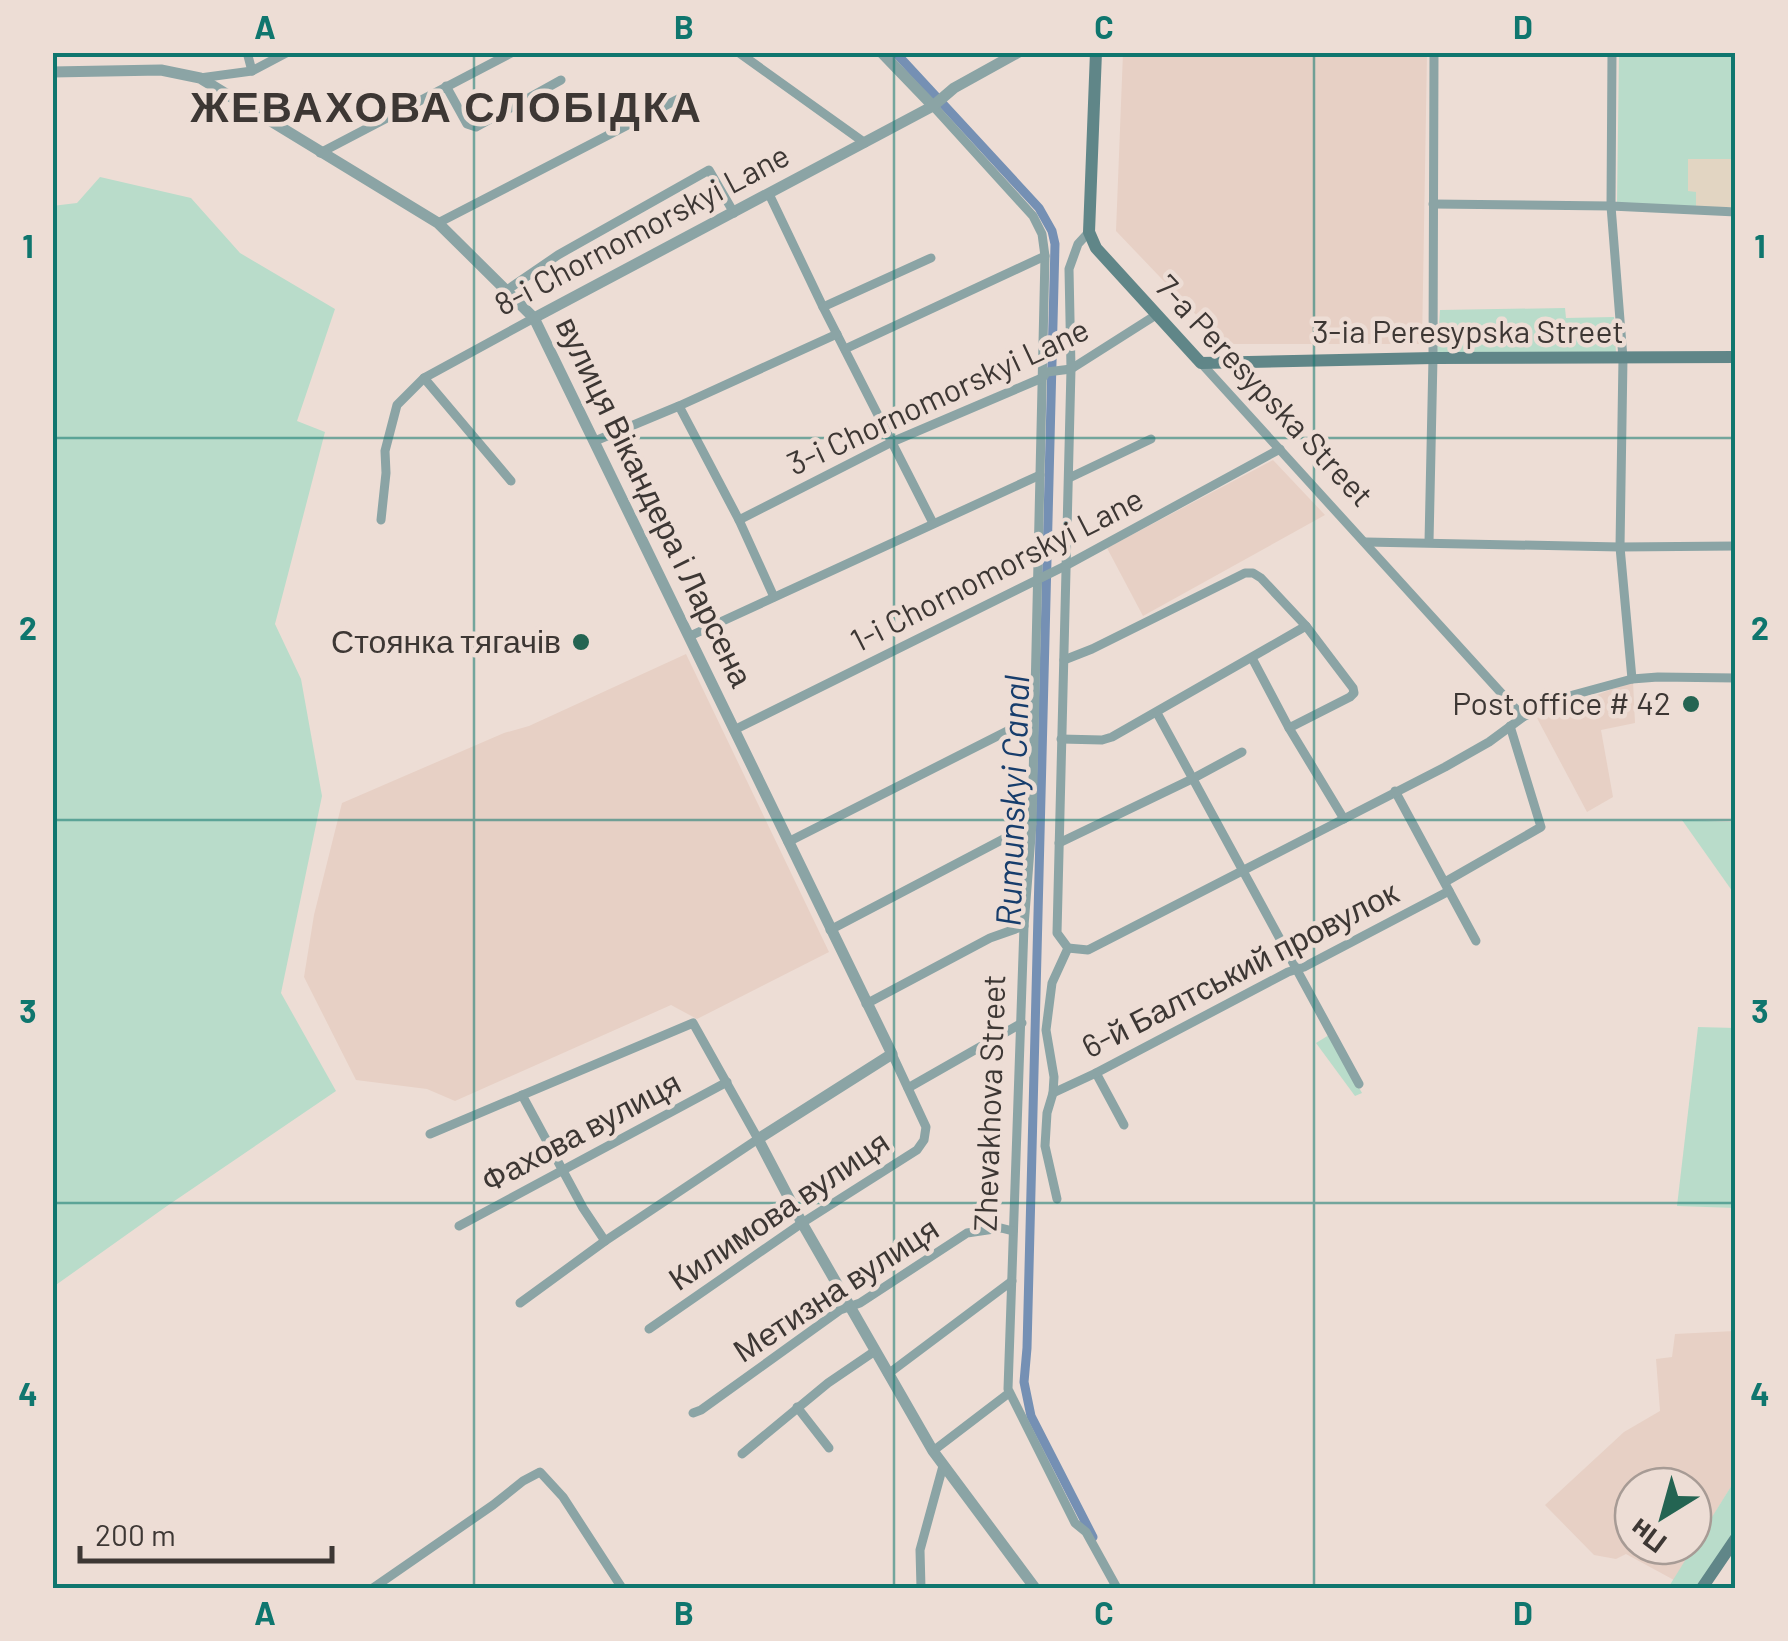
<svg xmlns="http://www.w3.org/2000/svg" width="1788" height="1641" font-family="Barlow,sans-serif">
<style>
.commercial{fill:#e2d5c2}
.built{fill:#e7d0c5;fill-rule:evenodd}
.green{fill:#b9dcca}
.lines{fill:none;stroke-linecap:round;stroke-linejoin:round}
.canal{stroke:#7590b4;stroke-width:9}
.minor{stroke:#8ba4a5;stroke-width:9}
.tertiary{stroke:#8ba4a5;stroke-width:11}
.secondary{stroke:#608688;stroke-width:12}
.rail{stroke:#675e5a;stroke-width:2.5;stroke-dasharray:18 18;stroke-linecap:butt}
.grid{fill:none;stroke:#0f766e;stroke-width:2.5;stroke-opacity:0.55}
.poi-dot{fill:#246452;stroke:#edddd5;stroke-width:4}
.labels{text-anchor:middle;stroke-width:9;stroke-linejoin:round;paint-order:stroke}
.street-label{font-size:32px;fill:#3d3734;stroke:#edddd5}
.poi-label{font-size:32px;fill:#3d3734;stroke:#edddd5;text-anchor:end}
.water-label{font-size:35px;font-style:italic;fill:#173d6c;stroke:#edddd5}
.district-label{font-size:42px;font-weight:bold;letter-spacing:2.5px;fill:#3d3734;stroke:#edddd5}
.neatline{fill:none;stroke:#0f766e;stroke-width:4}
.grid-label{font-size:32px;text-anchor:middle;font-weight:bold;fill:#0f766e}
</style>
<rect width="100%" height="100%" fill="#edddd5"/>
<path class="commercial" d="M 1688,159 L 1735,159 L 1735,207 L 1696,207 L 1688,192 Z"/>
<g class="built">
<path d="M 1123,53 L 1427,53 L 1422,344 L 1224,344 L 1116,231 Z"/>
<path d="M 1273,460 L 1325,515 L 1143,616 L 1107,548 Z"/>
<path d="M 686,654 L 829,952 L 697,1019 L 671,1005 L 455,1101 L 427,1089 L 356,1080 L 304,977 L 314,915 L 342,803 L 504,733 L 529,726 Z"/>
<path d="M 1633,681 L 1635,723 L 1601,730 L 1613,797 L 1587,812 L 1537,718 Z"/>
<path d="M 1735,1331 L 1735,1480 L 1674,1580 L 1626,1554 L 1616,1559 L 1594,1555 L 1545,1505 L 1624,1432 L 1660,1411 L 1656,1359 L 1672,1357 L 1675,1334 ZM 1633,1486 L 1693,1486 L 1693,1546 L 1633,1546 Z"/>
</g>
<g class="green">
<path d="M 1619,53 L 1735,53 L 1735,159 L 1688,159 L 1688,191 L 1696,192 L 1696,207 L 1617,203 Z"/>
<path d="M 100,177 L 191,198 L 240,253 L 335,309 L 297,421 L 325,432 L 275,624 L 301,679 L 322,796 L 281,993 L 336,1091 L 167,1206 L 53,1287 L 52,206 L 77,203 Z"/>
<path d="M 1565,308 L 1566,318 L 1614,317 L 1616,353 L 1437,354 L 1440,310 Z"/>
<path d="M 1682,820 L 1735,822 L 1735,895 Z"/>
<path d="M 1698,1027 L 1735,1028 L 1735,1208 L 1677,1206 Z"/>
<path d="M 1329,1035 L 1362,1093 L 1355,1096 L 1316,1043 Z"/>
<path d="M 1735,1480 L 1735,1534 L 1698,1588 L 1668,1588 Z"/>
</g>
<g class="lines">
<path class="canal" d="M 895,52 L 1039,208 L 1052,231 L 1055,244 L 1027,1348 L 1024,1382 L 1031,1416 L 1093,1537"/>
<g class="minor">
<path d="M 738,52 L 865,143"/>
<path d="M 1612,52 L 1611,206 L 1623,358 L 1620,547 L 1632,679"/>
<path d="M 252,71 L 288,52"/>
<path d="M 200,78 L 252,71 L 247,52"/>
<path d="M 446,86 L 467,124 L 476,127 L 561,80"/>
<path d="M 933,106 L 1033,216 L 1042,234 L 1045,256 L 1032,824 L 1024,926 L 1008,1389 L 1075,1523 L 1086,1532 L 1117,1588"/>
<path d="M 320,153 L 513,52"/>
<path d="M 769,194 L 823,307 L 933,523"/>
<path d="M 1433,204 L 1611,206 L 1736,212"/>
<path d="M 438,223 L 682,97"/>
<path d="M 507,290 L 558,255 L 709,170 L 734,213"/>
<path d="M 823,307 L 931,258"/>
<path d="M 845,349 L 1045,256"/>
<path d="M 1201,363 L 1523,717"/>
<path d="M 424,378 L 511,481"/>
<path d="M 679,406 L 739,520 L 774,597"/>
<path d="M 595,441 L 679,406 L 837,334"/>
<path d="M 1069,478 L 1151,439"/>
<path d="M 381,520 L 386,473 L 385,451 L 397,405 L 424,378 L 534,318"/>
<path d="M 739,520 L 892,442 L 1042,378 L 1047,372 L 1071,369 L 1156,315"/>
<path d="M 1366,542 L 1620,547 L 1736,546"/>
<path d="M 1429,542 L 1433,358 L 1434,52"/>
<path d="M 690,636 L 1040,475"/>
<path d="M 1252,658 L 1289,728 L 1344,819"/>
<path d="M 1064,660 L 1092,649 L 1245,573 L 1253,573 L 1261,578 L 1306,626 L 1353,688 L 1354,693 L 1350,697 L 1289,728"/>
<path d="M 1157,713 L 1359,1084"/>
<path d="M 734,730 L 1067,565 L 1280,449"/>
<path d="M 1061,739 L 1102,740 L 1112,737 L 1306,626"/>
<path d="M 1395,791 L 1476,941"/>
<path d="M 788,842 L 1033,718"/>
<path d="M 1059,843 L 1192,779 L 1242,752"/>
<path d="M 1445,882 L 1541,827 L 1510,726"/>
<path d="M 830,930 L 1032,824"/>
<path d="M 1068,948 L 1088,950 L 1445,767 L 1489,742 L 1523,717 L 1573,695 L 1632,679 L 1658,677 L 1736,678"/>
<path d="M 1068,948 L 1057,933 L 1071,369 L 1069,269 L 1078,244 L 1089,232"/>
<path d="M 866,1004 L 990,938 L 1024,926"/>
<path d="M 1096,1073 L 1124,1125"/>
<path d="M 908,1088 L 1022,1023"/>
<path d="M 1053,1093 L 1096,1073 L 1288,972 L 1304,967 L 1449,891"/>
<path d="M 522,1095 L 583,1208 L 605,1241"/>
<path d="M 430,1134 L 693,1023 L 758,1139 L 605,1241 L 520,1303"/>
<path d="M 1057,1199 L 1045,1146 L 1047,1113 L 1053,1093 L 1054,1077 L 1046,1030 L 1052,983 L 1068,948"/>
<path d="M 459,1226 L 727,1082"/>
<path d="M 649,1329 L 802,1223 L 917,1150 L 924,1140 L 926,1127 L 892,1054"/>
<path d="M 888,1374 L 1012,1281"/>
<path d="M 797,1407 L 829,1448"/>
<path d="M 693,1413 L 701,1410 L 840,1310 L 860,1303 L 967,1233 L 1001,1228 L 1013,1231"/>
<path d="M 933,1451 L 1009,1393"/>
<path d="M 742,1454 L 828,1383 L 875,1351"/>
<path d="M 373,1588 L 493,1505 L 523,1481 L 540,1472 L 563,1497 L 622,1588"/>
<path d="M 921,1588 L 920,1550 L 943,1466"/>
</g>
<g class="tertiary">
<path d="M 881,52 L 933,106"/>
<path d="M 52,72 L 161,70 L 200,78 L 438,223 L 534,318 L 892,1054 L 758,1139 L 802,1223 L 933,1451 L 1035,1588"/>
<path d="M 534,318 L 933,106 L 954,88 L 1019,52"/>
</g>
<g class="secondary">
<path d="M 1096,52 L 1089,232 L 1096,248 L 1201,363 L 1433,358 L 1736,357"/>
<path d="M 1702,1588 L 1736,1538"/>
</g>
<path class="rail" d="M 1735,909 L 1736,907"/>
</g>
<path class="grid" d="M 474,52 L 474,1588M 894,52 L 894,1588M 1314,52 L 1314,1588M 52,438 L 1736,438M 52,820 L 1736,820M 52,1203 L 1736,1203"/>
<g class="poi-dot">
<circle cx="581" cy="642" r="10"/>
<circle cx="1691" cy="704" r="10"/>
</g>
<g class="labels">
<g class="street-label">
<text transform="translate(642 230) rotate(-28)" y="11">8-i Chornomorskyi Lane</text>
<text x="1468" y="343">3-ia Peresypska Street</text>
<text transform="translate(1264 391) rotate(47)" y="11">7-a Peresypska Street</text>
<text transform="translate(938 397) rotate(-25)" y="11">3-i Chornomorskyi Lane</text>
<text transform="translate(654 502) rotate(64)" y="11">вулиця Вікандера і Ларсена</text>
<text transform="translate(997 570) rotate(-27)" y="11">1-i Chornomorskyi Lane</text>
<text transform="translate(1240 970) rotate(-27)" y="11">6-й Балтський провулок</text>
<text transform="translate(990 1103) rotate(-88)" y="11">Zhevakhova Street</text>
<text transform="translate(581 1132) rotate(-28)" y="11">Фахова вулиця</text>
<text transform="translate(779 1211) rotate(-34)" y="11">Килимова вулиця</text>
<text transform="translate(836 1290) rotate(-33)" y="11">Метизна вулиця</text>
</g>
<g class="poi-label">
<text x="561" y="653">Стоянка тягачів</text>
<text x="1671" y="715">Post office # 42</text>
</g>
<g class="water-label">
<text transform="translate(1013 801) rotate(-88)" y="12">Rumunskyi Canal</text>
</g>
<g class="district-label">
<text x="447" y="122">ЖЕВАХОВА СЛОБІДКА</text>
</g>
</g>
<rect width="1788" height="1641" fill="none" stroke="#edddd5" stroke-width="110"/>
<g transform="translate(1663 1516) rotate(217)"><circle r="48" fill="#edddd5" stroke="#a79b95" stroke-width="2.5"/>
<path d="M0-8L18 38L0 25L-18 38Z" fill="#246452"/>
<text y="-15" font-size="28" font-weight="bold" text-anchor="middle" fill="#3d3734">Пн</text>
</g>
<path d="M80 1546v15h252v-15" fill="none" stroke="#3d3734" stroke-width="5"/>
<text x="95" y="1546" font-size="30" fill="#3d3734" stroke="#edddd5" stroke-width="8" paint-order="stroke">200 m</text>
<rect x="55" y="55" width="1678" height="1531" class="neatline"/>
<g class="grid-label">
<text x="265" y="39">A</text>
<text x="684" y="39">B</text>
<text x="1104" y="39">C</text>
<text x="1523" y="39">D</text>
<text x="28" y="258">1</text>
<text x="1760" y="258">1</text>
<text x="28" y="640">2</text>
<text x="1760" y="640">2</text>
<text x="28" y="1023">3</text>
<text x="1760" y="1023">3</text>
<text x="28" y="1406">4</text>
<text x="1760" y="1406">4</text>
<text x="265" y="1625">A</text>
<text x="684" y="1625">B</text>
<text x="1104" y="1625">C</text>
<text x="1523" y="1625">D</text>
</g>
</svg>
